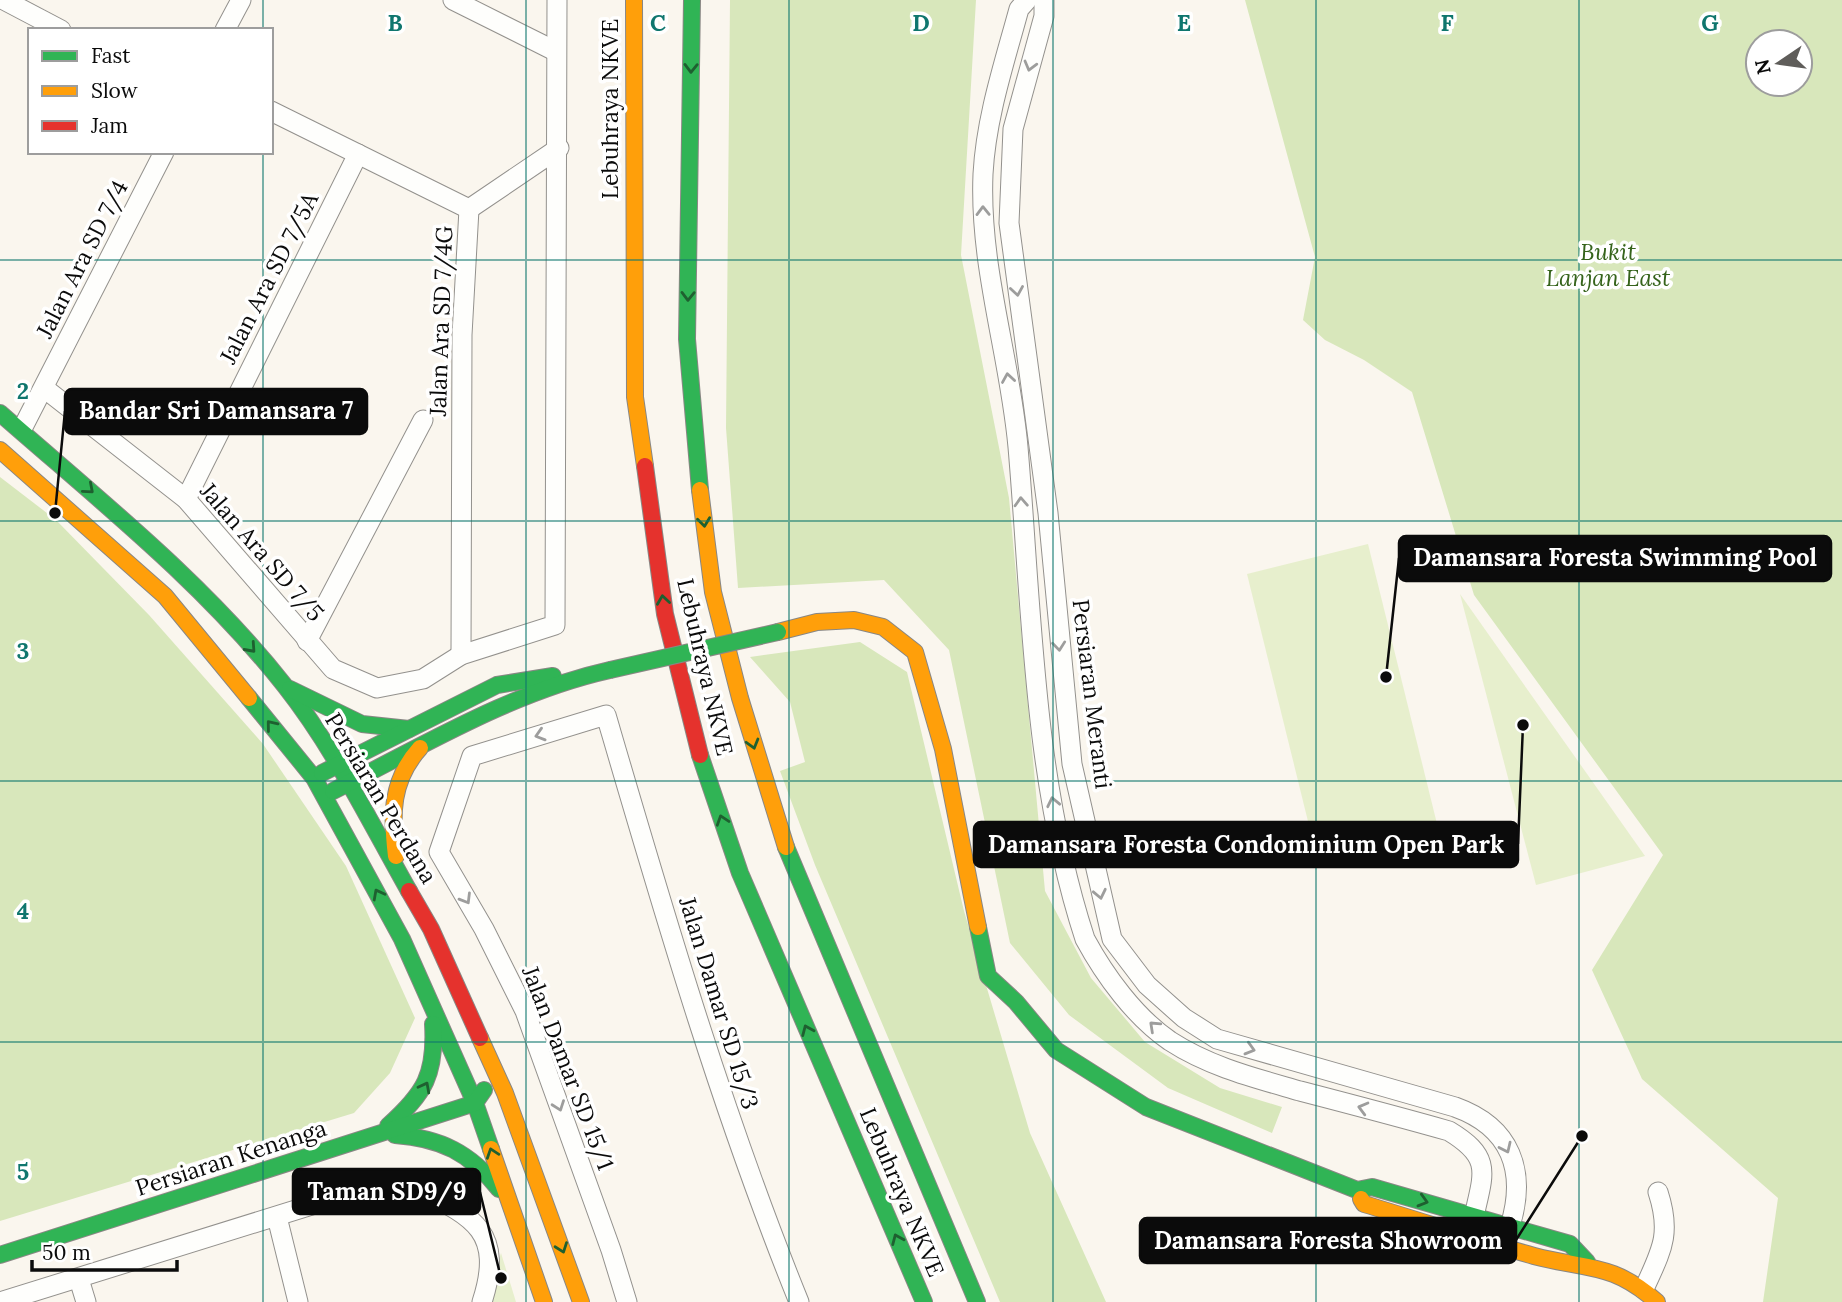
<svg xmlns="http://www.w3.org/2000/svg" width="1842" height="1302" font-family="Lora,serif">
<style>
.green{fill:#e7efcd}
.forest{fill:#d8e7bb;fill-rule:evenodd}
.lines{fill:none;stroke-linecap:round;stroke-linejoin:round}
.street-casing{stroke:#93918d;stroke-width:21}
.fast-casing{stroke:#898784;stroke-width:18}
.slow-casing{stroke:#898784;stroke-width:18}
.jam-casing{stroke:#898784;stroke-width:18}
.street{stroke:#fefefc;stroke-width:19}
.fast{stroke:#30b455;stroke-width:16}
.slow{stroke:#ff9f0a;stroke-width:16}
.jam{stroke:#e5322d;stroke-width:16}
.fast-bridge-casing{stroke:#898784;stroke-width:18;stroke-linecap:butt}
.fast-bridge{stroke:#30b455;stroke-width:16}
.oneway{stroke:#9d9d9c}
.oneway2{stroke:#1e6030}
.grid{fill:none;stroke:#0f766e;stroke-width:2;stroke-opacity:0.55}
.labels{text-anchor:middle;stroke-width:7;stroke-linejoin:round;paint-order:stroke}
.street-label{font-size:23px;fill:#0b0b0b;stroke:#fff}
.park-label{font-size:23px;font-style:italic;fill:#35631b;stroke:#fff}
.grid-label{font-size:23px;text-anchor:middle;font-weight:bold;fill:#0f766e;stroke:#fff;stroke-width:7;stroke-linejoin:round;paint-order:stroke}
.leader{fill:none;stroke:#0b0b0b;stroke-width:2.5}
.callout-dot{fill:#0b0b0b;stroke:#fff;stroke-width:2.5}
.callout{fill:#0b0b0b;stroke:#0b0b0b;stroke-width:2.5}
.callout-label{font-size:24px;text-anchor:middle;font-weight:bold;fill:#fff}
</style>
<rect width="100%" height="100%" fill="#faf6ee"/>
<g class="green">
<path d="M 1368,544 L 1440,836 L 1319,866 L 1247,574 Z"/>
<path d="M 1460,594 L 1645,856 L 1536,885 Z"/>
<path d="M 501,1253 L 516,1302 L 486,1302 Z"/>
</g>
<g class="forest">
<path d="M 730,0 L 976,0 L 961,255 L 1009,498 L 1045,891 L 1091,978 L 1145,1042 L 1220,1088 L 1282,1107 L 1272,1133 L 1168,1088 L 1069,1015 L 1010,943 L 949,650 L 884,580 L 738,588 L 726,428 Z"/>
<path d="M 1245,0 L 1842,0 L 1842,1302 L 1763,1302 L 1778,1198 L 1642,1079 L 1592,970 L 1663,855 L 1474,595 L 1412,392 L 1364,360 L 1325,340 L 1303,320 L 1315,257 ZM 1800,42 L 1800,84 L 1758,84 L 1758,42 Z"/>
<path d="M 0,477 L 56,520 L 149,615 L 263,744 L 346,866 L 415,1018 L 390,1073 L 354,1113 L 0,1221 Z"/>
<path d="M 860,642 L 907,672 L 964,911 L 1030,1133 L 1106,1302 L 1000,1302 L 815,865 L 780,771 L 805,762 L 790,702 L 750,657 Z"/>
</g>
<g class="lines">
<g class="street-casing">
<g id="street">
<path d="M 4,0 L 61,30"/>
<path d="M 453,0 L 555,51"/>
<path d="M 1027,0 L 1019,9 C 1004,64 986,118 983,174 C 979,267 1010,356 1018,447 C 1032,612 1033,780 1085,939 C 1105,976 1135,1017 1170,1041 C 1210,1067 1255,1078 1300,1091 C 1350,1104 1400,1117 1449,1131 C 1492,1157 1484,1172 1474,1216"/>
<path d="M 1044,0 L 1044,16 L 1013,129 L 1009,223 L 1048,513 L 1072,764 L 1112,939 L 1147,985 L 1184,1018 L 1217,1039 L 1455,1107 C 1511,1127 1527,1171 1510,1226"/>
<path d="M 225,30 L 241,0"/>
<path d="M 271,111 L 469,209"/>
<path d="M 469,209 L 559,148"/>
<path d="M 44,388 L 186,499 L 333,669 L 377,688 L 423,679 L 461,655 L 555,625 L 557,0"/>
<path d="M 22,429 L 164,152"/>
<path d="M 186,499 L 358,154"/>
<path d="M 307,641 L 423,420"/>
<path d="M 461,655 L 462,335 L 469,209"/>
<path d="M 277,1217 L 298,1302"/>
<path d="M 79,1279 L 86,1302"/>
<path d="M 1644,1289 C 1661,1251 1672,1235 1658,1192"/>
<path d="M 0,1302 L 392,1180 L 401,1181 C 462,1213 508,1222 482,1302"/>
<path d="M 627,1302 L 611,1250 L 525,1011 L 484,929 L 439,852 L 472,756 L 606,715 C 664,913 721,1110 799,1302"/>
</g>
</g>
<g class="fast-casing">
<g id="fast">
<path d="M 692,0 L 687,339 L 700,490"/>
<path d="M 0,413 C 99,500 203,582 285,686 C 334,748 370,822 409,891"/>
<path d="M 290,689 L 362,724 L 409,729"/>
<path d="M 249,698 L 314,778 L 402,939 L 475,1103 L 491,1149"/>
<path d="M 700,755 L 740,873 L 924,1302"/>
<path d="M 322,773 L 497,685 L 553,676"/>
<path d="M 333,791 C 423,746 511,692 610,670"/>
<path d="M 786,847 L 977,1302"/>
<path d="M 978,927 L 988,976 L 1016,1002 L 1056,1050 L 1146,1107 L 1357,1190 L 1372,1187 L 1570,1244 L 1587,1262"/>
<path d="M 388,1126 C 425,1093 436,1074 433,1024"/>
<path d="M 395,1135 C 441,1138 470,1153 499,1189"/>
<path d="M 0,1255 L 475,1103 L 484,1090"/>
</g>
</g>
<g class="slow-casing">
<g id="slow">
<path d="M 634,0 L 635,397 L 645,466"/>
<path d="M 0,450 L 165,596 L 249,698"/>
<path d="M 700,490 L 713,592 L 740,698 L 786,847"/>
<path d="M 778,632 L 817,622 L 854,620 L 883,627 L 915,652 L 943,749 L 978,927"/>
<path d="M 396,856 C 391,815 391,780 420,748"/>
<path d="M 480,1038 L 505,1093 L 581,1302"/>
<path d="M 491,1149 L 544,1302"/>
<path d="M 1361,1199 L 1364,1204 C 1421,1221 1477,1240 1534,1256 C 1587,1270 1612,1262 1657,1302"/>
</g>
</g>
<g class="jam-casing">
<g id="jam">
<path d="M 645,466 L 665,614 L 700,755"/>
<path d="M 409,891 L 431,929 L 480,1038"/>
</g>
</g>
<use href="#street" class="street"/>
<use href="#fast" class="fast"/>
<use href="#slow" class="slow"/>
<use href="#jam" class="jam"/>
<g class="fast-bridge-casing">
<path id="fast-bridge" d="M 610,670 L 778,632"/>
</g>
<use href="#fast-bridge" class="fast-bridge"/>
</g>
<defs><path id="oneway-chevron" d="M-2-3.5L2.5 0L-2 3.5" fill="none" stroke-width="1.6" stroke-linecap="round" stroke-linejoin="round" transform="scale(1.75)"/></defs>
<g class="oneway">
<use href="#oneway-chevron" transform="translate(1030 66) rotate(105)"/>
<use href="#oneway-chevron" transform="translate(983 211) rotate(-91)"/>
<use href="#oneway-chevron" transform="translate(1017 291) rotate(81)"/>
<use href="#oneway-chevron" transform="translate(1008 378) rotate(-99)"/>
<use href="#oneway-chevron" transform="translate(1021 502) rotate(-93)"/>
<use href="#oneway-chevron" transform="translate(1059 646) rotate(84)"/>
<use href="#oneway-chevron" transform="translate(540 735) rotate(163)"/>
<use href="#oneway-chevron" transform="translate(1053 802) rotate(-102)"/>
<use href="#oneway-chevron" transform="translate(1100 894) rotate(78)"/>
<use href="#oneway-chevron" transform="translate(466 899) rotate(59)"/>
<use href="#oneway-chevron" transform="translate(1154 1026) rotate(-137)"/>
<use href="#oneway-chevron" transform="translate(1250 1049) rotate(16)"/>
<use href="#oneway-chevron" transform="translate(559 1106) rotate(70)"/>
<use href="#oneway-chevron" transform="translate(1363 1108) rotate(-165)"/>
<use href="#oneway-chevron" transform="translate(1506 1148) rotate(65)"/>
</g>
<g class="oneway2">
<use href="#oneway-chevron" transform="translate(691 68) rotate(91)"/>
<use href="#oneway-chevron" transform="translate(688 296) rotate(91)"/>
<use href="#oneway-chevron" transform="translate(89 489) rotate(41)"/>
<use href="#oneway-chevron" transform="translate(704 522) rotate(83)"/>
<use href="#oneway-chevron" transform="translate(663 600) rotate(-98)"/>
<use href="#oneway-chevron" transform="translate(251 648) rotate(48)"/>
<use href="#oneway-chevron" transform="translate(271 725) rotate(-129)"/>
<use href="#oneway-chevron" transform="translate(753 744) rotate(74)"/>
<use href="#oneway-chevron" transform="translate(722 820) rotate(-108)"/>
<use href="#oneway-chevron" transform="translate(378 894) rotate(-118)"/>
<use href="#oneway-chevron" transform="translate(807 1030) rotate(-113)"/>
<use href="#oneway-chevron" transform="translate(425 1087) rotate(-62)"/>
<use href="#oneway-chevron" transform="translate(492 1153) rotate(-109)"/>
<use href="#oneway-chevron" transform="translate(1423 1201) rotate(16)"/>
<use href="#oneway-chevron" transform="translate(897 1239) rotate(-113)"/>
<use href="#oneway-chevron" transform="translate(562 1248) rotate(70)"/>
</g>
<path class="grid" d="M 263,0 L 263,30M 526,0 L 526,1302M 789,0 L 789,1302M 1053,0 L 1053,1302M 1316,0 L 1316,1302M 1579,0 L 1579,1302M 263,152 L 263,1302M 0,260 L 1842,260M 0,521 L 1842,521M 0,781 L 1842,781M 0,1042 L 1842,1042"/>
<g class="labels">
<g class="street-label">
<text transform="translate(610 109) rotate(-90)" y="8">Lebuhraya NKVE</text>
<text transform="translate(82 259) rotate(-63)" y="8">Jalan Ara SD 7/4</text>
<text transform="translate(269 278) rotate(-63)" y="8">Jalan Ara SD 7/5A</text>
<text transform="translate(441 321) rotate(-88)" y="8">Jalan Ara SD 7/4G</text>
<text transform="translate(262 552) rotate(49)" y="8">Jalan Ara SD 7/5</text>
<text transform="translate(705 667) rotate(77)" y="8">Lebuhraya NKVE</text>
<text transform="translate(1092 694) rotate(83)" y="8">Persiaran Meranti</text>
<text transform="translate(381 798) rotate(59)" y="8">Persiaran Perdana</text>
<text transform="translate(719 1003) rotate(73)" y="8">Jalan Damar SD 15/3</text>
<text transform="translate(568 1068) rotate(69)" y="8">Jalan Damar SD 15/1</text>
<text transform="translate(231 1158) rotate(-18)" y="8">Persiaran Kenanga</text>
<text transform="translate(902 1192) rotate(67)" y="8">Lebuhraya NKVE</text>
</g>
<g class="park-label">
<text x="1608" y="260">Bukit<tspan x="1608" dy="26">Lanjan East</tspan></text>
</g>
</g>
<g class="grid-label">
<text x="395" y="31">B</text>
<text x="658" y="31">C</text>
<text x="921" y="31">D</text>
<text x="1184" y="31">E</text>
<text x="1447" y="31">F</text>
<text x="1710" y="31">G</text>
<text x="23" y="399">2</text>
<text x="23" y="659">3</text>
<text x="23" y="919">4</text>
<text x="23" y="1180">5</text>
</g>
<path class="leader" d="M55 513L65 411M1386 677L1399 558M1523 725L1518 844M501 1278L480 1192M1582 1136L1516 1240"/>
<g class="callout-dot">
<circle cx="55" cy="513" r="7"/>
<circle cx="1386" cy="677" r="7"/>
<circle cx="1523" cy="725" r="7"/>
<circle cx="501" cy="1278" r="7"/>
<circle cx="1582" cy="1136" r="7"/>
</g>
<g class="callout">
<rect x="65" y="389" width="302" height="45" rx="7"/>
<rect x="1399" y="536" width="432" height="45" rx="7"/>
<rect x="974" y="822" width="544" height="45" rx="7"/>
<rect x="293" y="1169" width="187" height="45" rx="7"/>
<rect x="1140" y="1218" width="376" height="45" rx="7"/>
</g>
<g class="callout-label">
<text x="216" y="419">Bandar Sri Damansara 7</text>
<text x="1615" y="566">Damansara Foresta Swimming Pool</text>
<text x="1246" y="853">Damansara Foresta Condominium Open Park</text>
<text x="387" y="1200">Taman SD9/9</text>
<text x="1328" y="1249">Damansara Foresta Showroom</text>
</g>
<rect x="28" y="28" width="245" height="126" fill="#ffffff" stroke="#9d9d9d" stroke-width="2"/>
<rect x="42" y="51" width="35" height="10" fill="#30b455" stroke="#9d9d9d" stroke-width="2"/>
<text x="91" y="63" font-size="21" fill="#0b0b0b">Fast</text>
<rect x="42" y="86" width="35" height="10" fill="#ff9f0a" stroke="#9d9d9d" stroke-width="2"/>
<text x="91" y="98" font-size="21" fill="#0b0b0b">Slow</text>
<rect x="42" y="121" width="35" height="10" fill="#e5322d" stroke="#9d9d9d" stroke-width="2"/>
<text x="91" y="133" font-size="21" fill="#0b0b0b">Jam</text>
<g transform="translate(1779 63) rotate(257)"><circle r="33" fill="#ffffff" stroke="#9d9d9d" stroke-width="2"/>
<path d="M0-5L12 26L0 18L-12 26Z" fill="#5f5d5a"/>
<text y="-10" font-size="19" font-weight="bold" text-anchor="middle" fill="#0b0b0b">N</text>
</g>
<path d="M32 1260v10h145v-10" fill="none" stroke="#0b0b0b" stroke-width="3.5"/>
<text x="42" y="1260" font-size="21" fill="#0b0b0b" stroke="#ffffff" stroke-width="5" paint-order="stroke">50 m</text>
</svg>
